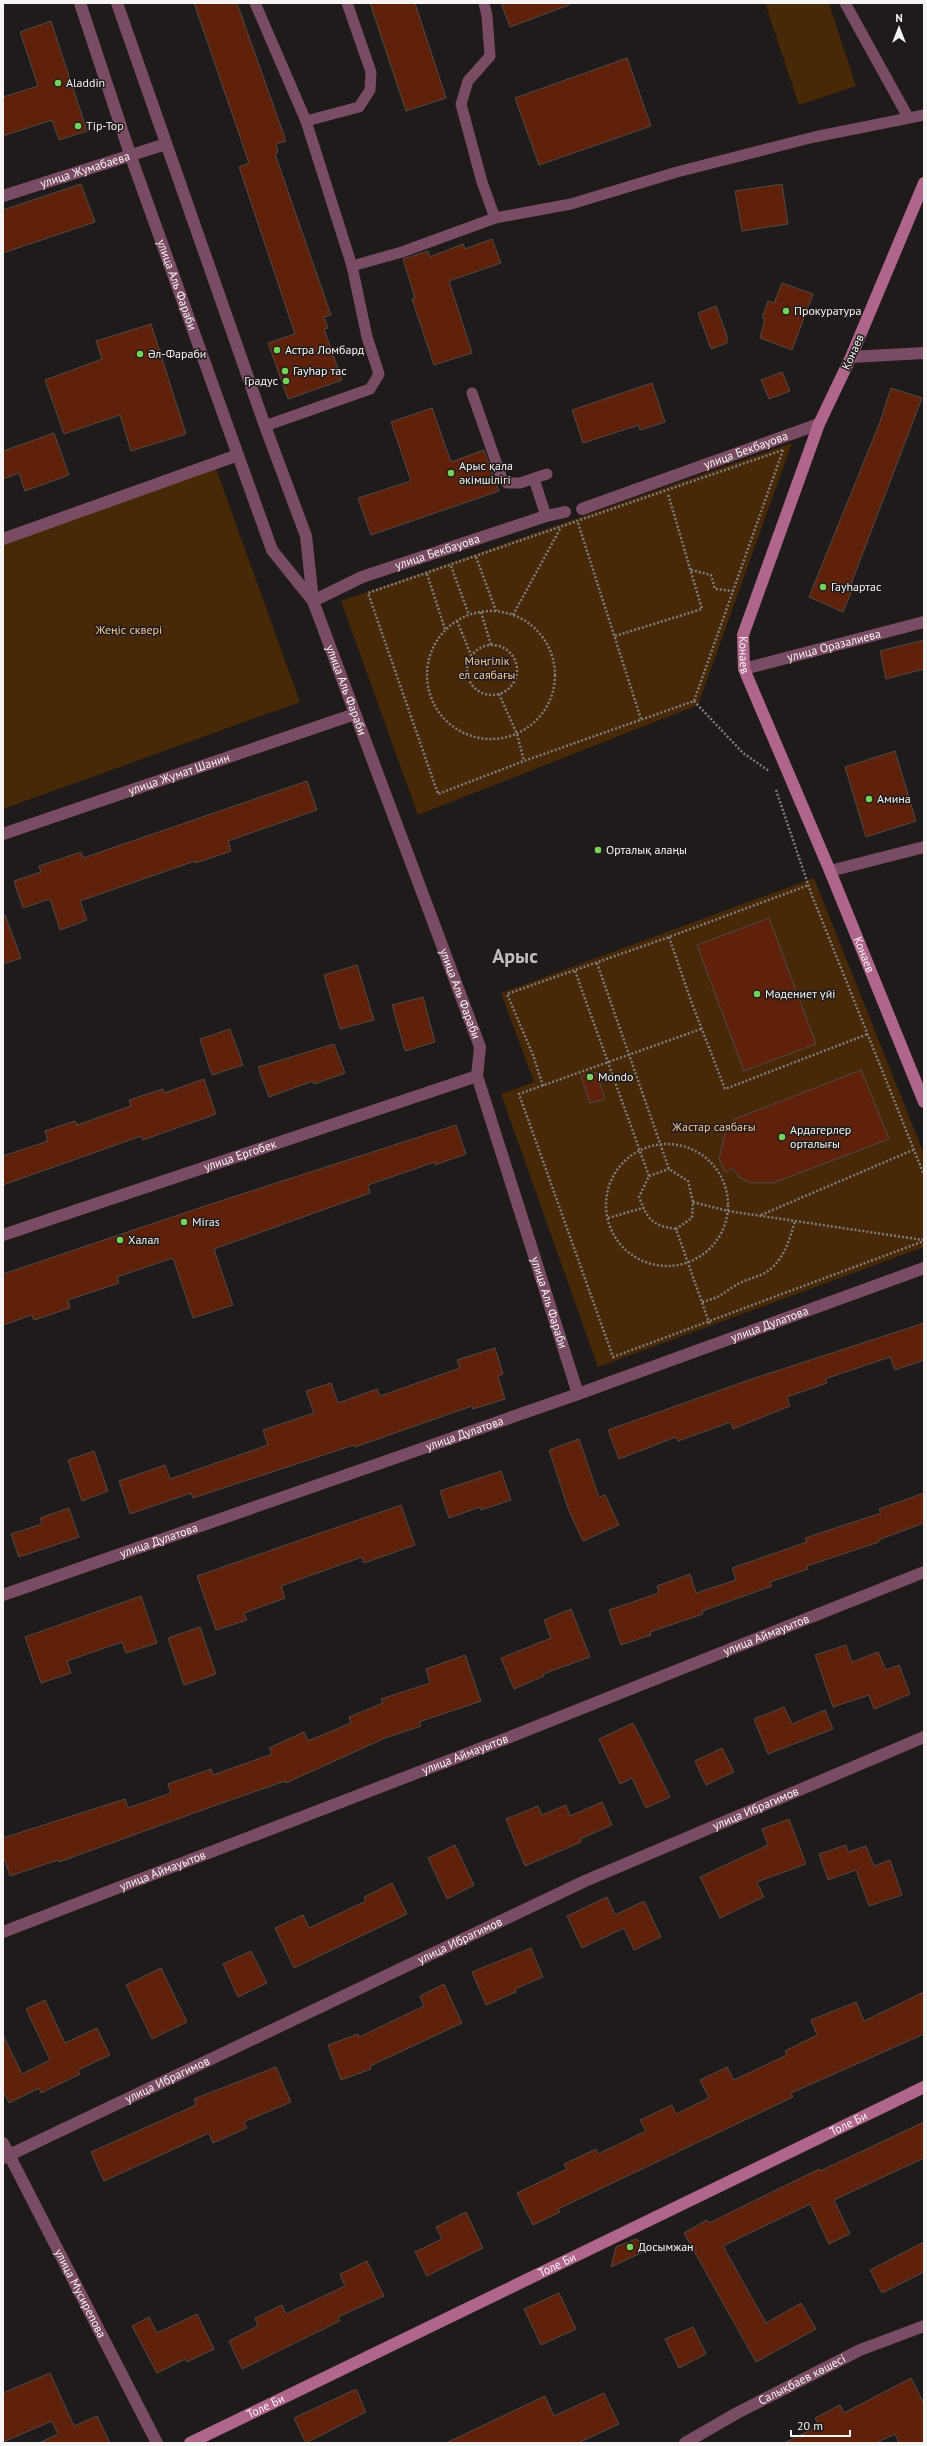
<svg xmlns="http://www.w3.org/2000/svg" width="927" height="2446" font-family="'PT Sans',sans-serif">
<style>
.green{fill:#472907}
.building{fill:#60210b;stroke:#4f4a48}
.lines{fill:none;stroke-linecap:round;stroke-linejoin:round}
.path{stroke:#7f7c7c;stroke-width:2.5;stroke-dasharray:2 2;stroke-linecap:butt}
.lane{stroke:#7a4c63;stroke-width:11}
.street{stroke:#7a4c63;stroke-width:12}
.secondary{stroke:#b0658b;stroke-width:12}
.poi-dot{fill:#76d25a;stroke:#1f1b1b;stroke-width:1.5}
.labels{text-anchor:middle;stroke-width:3;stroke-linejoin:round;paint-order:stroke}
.poi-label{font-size:12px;fill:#f7f4f4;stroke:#1f1b1b;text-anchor:start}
.street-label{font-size:12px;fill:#f7f4f4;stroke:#1f1b1b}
.park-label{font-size:12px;fill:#f4c69c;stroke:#1f1b1b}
.town-label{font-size:20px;font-weight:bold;fill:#c2bcbc;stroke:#1f1b1b}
</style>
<rect width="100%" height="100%" fill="#1f1b1b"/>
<g class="green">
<path d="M 765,3 L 829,3 L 856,86 L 799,105 Z"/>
<path d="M 792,443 L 698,705 L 418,815 L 341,601 Z"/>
<path d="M 215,466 L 300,702 L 3,809 L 3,542 Z"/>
<path d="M 814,878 L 924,1154 L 924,1247 L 598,1367 L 501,1094 L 534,1082 L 501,993 Z"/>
</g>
<g class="building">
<path d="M 194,3 L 237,3 L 286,141 L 276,144 L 278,152 L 275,154 L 331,315 L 324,317 L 328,328 L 324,329 L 342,380 L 288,399 L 268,343 L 295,334 L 239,167 L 249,163 Z"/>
<path d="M 370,3 L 415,3 L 446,98 L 406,111 Z"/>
<path d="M 501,3 L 569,3 L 569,5 L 510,27 Z"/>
<path d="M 51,21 L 87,131 L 59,140 L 52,120 L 3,136 L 3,97 L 38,86 L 20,32 Z"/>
<path d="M 627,58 L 651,126 L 539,165 L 515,98 Z"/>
<path d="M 81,184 L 95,222 L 3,253 L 3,210 Z"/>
<path d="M 782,184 L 788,224 L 742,231 L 735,191 Z"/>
<path d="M 492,239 L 501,263 L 449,281 L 472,353 L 434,365 L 412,299 L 415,298 L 403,259 L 428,251 L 430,257 L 463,244 L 465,249 Z"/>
<path d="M 782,283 L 813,294 L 792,350 L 760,338 L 765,319 L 762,318 L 768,301 L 774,303 Z"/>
<path d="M 716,306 L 727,336 L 727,343 L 711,349 L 698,313 Z"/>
<path d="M 151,324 L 186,434 L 131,451 L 120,415 L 64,434 L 45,380 L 102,359 L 96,341 Z"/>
<path d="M 782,372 L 790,391 L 769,399 L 761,380 Z"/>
<path d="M 652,383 L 665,422 L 640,430 L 639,425 L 583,443 L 572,410 Z"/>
<path d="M 891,388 L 922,398 L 851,584 L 854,585 L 843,612 L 809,597 L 880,422 Z"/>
<path d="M 432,408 L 451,462 L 484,450 L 499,491 L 371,535 L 358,498 L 411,481 L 391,422 Z"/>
<path d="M 54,433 L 69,475 L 25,491 L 19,473 L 3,479 L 3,451 Z"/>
<path d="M 924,640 L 924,669 L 886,679 L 880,651 Z"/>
<path d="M 895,751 L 916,821 L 866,837 L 845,767 Z"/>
<path d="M 307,781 L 317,810 L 228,841 L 231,851 L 196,863 L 195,861 L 80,901 L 87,920 L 60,930 L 50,899 L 23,908 L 14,881 L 41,872 L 39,866 L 81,852 L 83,858 Z"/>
<path d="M 3,915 L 5,915 L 21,958 L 3,964 Z"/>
<path d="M 769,918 L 816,1044 L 744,1071 L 697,945 Z"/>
<path d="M 357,965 L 374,1020 L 340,1029 L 324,975 Z"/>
<path d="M 423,997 L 435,1042 L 405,1051 L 392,1005 Z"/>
<path d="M 230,1029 L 243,1065 L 212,1075 L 200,1039 Z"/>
<path d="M 334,1044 L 345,1073 L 314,1084 L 313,1081 L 269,1097 L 258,1067 Z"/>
<path d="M 861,1070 L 889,1139 L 773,1183 L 751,1183 L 739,1177 L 732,1168 L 725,1172 L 719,1159 L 726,1129 L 735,1119 Z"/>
<path d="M 596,1072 L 605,1099 L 590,1103 L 581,1076 Z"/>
<path d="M 204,1079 L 216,1114 L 143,1140 L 141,1136 L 3,1185 L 3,1156 L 48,1141 L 45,1131 L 75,1121 L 77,1125 L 131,1106 L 129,1100 L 163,1089 L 164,1093 Z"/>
<path d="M 456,1125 L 466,1154 L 435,1165 L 435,1162 L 368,1185 L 370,1193 L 214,1249 L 233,1305 L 193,1318 L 173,1258 L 117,1277 L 119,1283 L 68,1300 L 70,1308 L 34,1320 L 32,1315 L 3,1325 L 3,1274 L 205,1206 Z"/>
<path d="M 924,1323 L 924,1360 L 895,1370 L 890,1357 L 825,1379 L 827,1383 L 787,1397 L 790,1406 L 733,1429 L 731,1422 L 678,1441 L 676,1437 L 619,1459 L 608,1430 L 749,1380 Z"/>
<path d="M 495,1348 L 503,1374 L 498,1376 L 505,1399 L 473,1409 L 472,1406 L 355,1447 L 354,1445 L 193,1498 L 191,1493 L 130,1514 L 119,1481 L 165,1465 L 170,1479 L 268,1445 L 263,1430 L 314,1413 L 306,1391 L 331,1383 L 338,1403 L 377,1389 L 380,1396 L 460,1368 L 457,1360 Z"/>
<path d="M 579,1439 L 599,1497 L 605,1495 L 619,1525 L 583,1541 L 569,1511 L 549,1450 Z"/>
<path d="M 94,1451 L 108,1491 L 82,1501 L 68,1460 Z"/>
<path d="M 501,1471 L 511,1500 L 481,1510 L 480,1507 L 449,1518 L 440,1491 Z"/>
<path d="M 924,1493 L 924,1523 L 878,1540 L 879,1542 L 807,1566 L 808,1569 L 770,1582 L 772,1586 L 702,1611 L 703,1614 L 650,1632 L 651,1635 L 621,1645 L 609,1610 L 659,1593 L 657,1586 L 690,1574 L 696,1593 L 736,1580 L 732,1568 L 807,1542 L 805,1538 L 881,1513 L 879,1509 Z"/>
<path d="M 401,1505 L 415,1545 L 364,1563 L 362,1557 L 281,1586 L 285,1598 L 244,1613 L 247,1620 L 216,1630 L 197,1576 Z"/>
<path d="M 69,1508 L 79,1537 L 19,1557 L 11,1534 L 42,1524 L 40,1518 Z"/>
<path d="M 141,1596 L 157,1643 L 126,1653 L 122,1642 L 67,1661 L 71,1673 L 41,1683 L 25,1637 Z"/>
<path d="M 571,1609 L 590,1657 L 543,1674 L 544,1676 L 514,1689 L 501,1658 L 551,1638 L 544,1620 Z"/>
<path d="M 200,1627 L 216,1674 L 184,1685 L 168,1638 Z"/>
<path d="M 846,1645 L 852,1662 L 878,1652 L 886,1670 L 899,1665 L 910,1694 L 874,1709 L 869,1695 L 833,1707 L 815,1655 Z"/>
<path d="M 465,1655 L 481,1701 L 419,1722 L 421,1726 L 385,1738 L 286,1783 L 285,1781 L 222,1803 L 59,1862 L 58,1860 L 10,1876 L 3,1855 L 3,1838 L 125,1799 L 128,1808 L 171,1793 L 168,1784 L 211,1769 L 213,1775 L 272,1754 L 269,1748 L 304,1732 L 308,1741 L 351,1723 L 349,1717 L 383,1703 L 381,1699 L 430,1683 L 426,1669 Z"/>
<path d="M 784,1707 L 792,1724 L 825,1710 L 833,1729 L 768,1754 L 754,1719 Z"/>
<path d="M 633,1723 L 670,1797 L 646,1808 L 632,1778 L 620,1784 L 599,1739 Z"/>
<path d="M 722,1748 L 734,1772 L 706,1785 L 695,1761 Z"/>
<path d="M 602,1802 L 612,1825 L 580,1839 L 581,1842 L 525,1866 L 506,1819 L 538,1806 L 542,1815 L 566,1805 L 570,1816 Z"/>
<path d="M 789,1819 L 806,1864 L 757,1882 L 764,1897 L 720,1918 L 700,1877 L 768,1845 L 762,1829 Z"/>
<path d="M 455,1845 L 474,1885 L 447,1899 L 428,1858 Z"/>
<path d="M 846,1845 L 848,1852 L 866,1846 L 874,1866 L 890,1860 L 902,1895 L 869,1906 L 856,1870 L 828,1880 L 819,1854 Z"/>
<path d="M 392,1883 L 407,1914 L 294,1968 L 275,1928 L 303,1915 L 309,1928 L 366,1901 L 364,1897 Z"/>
<path d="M 607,1897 L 615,1915 L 644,1901 L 661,1937 L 634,1950 L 624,1928 L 582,1948 L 567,1916 Z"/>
<path d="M 531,1948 L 543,1977 L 515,1989 L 516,1992 L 486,2005 L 472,1972 Z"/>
<path d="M 251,1951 L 267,1983 L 238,1997 L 223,1964 Z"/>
<path d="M 161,1968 L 187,2022 L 152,2039 L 126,1985 Z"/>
<path d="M 444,1984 L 462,2023 L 370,2066 L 371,2069 L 341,2080 L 328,2045 L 358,2034 L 359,2037 L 424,2006 L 420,1996 Z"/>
<path d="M 924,1992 L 924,2034 L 791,2093 L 793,2097 L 558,2209 L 560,2212 L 533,2225 L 517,2193 L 567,2169 L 564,2164 L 596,2149 L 598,2154 L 646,2131 L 640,2120 L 672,2105 L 676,2114 L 709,2098 L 700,2080 L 727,2067 L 734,2080 L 787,2055 L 785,2051 L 817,2035 L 811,2020 L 856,2002 L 864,2021 Z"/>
<path d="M 45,2000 L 65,2043 L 97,2028 L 110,2055 L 78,2070 L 80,2074 L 41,2093 L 39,2088 L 9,2103 L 3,2091 L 3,2035 L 22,2074 L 50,2060 L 26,2009 Z"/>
<path d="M 276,2067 L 291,2102 L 244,2122 L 247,2128 L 213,2143 L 209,2133 L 104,2181 L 91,2152 L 196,2105 L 194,2099 Z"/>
<path d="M 924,2122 L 924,2158 L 834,2200 L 850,2234 L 829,2244 L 810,2204 L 723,2246 L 766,2323 L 801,2303 L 816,2329 L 756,2362 L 684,2233 L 707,2220 L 709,2223 L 819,2169 L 820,2171 Z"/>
<path d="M 466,2212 L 483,2248 L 427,2276 L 415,2252 L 442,2239 L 436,2227 Z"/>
<path d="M 636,2239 L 641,2242 L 645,2251 L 611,2267 L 616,2247 Z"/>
<path d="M 924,2242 L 924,2272 L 882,2293 L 870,2270 Z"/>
<path d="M 367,2261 L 384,2296 L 338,2317 L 340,2321 L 242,2369 L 229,2341 L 258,2326 L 255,2318 L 282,2305 L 286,2314 L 345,2286 L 340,2274 Z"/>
<path d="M 559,2293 L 576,2329 L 541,2345 L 524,2309 Z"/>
<path d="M 197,2314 L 214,2349 L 187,2362 L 185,2359 L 157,2373 L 132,2326 L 149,2317 L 157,2333 Z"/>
<path d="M 693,2327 L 706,2354 L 679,2368 L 665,2339 Z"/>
<path d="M 50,2373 L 74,2426 L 97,2416 L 110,2443 L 39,2443 L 58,2434 L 52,2421 L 3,2442 L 3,2393 Z"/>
<path d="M 911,2378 L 924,2404 L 924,2443 L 899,2443 L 895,2434 L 876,2443 L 784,2443 L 819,2426 L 815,2418 L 840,2405 L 844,2413 Z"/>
<path d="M 356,2389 L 366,2412 L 306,2443 L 294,2418 Z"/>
<path d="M 604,2393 L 619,2424 L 578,2443 L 446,2443 L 545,2396 L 554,2416 Z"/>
</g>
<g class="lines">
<g class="path">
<path d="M 783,450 L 694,701 L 524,761 L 438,794 L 368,593 Z"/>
<path d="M 578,523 L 641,719"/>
<path d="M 476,557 L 496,611"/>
<path d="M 451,566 L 469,615"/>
<path d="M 691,570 L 711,575 L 715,589 L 733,591"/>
<path d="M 427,574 L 445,629"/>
<circle cx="491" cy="675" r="64"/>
<path d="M 481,612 L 491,645"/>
<path d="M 513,615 L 560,529"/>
<path d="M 457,621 L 471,655"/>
<path d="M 615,636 L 702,609 L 668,494"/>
<circle cx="492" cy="670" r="25"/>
<path d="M 499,694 L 517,734 L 524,761"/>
<path d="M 694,701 L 743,753 L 769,771"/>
<path d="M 776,790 L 811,893 L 924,1175"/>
<path d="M 669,937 L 691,1001 L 725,1089 L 868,1034"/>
<path d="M 597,963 L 669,1169 L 688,1181 L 693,1202 L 692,1218 L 676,1229 L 710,1325"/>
<path d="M 575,971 L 649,1176 L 639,1197 C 648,1220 651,1225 676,1229"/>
<path d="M 701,1029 L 519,1094 L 613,1357 L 924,1241"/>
<path d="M 543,1086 L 533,1055 L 507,994 L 669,937 L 809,885"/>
<circle cx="667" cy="1205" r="61"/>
<path d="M 649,1176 L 669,1169"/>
<path d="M 693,1202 L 728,1211 L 923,1240"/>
<path d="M 761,1215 L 913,1150"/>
<path d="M 608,1218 L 643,1208"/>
<path d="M 702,1302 C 723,1297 723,1292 740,1283 C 748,1279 757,1277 765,1273 C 784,1261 789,1241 795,1221"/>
</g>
<g class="lane">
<path d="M 255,3 L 306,121"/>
<path d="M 347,3 L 371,72 L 370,90 L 359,107 L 306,121 L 352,266"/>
<path d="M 484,3 L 487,16 L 490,56 L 468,81 L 461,104 L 482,182 L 495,218"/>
<path d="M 845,3 L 908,117"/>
<path d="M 472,393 L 502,479 L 507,483 L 520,483 L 547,474"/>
<path d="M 265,426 L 370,389 L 379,374 L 367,337 L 352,266 L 402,252 L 495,218 L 571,204 L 677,172 L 814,137 L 924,115"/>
<path d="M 534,479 L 546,516"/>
</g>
<g class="street">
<path id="s1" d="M 80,3 L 131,157 L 272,550 L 313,601"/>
<path id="s2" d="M 117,3 L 265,426 L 306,536 L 313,601 L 480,1047 L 477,1076 L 578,1394"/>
<path id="s3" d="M 3,196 L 166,144"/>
<path d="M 851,357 L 924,353"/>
<path id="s4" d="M 582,509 L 819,424"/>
<path d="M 3,539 L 238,455"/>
<path id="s5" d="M 313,601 L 362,577 L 546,516 L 565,512"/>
<path id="s6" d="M 744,669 L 924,622"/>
<path id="s7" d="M 3,834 L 355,714"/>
<path d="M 830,871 L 924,847"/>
<path id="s8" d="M 3,1235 L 477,1076"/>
<path id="s9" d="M 3,1595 L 578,1394 L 924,1268"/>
<path id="s10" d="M 3,1932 L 510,1737 L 924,1572"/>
<path id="s11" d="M 3,2143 L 157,2443"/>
<path id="s12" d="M 3,2158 L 585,1881 L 924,1737"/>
<path id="s13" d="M 685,2443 L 737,2413 L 860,2350 L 924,2326"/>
</g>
<g class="secondary">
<path id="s14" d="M 924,183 L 851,357 L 819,424 L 743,635 L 744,669 L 830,871 L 924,1102"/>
<path id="s15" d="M 190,2443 L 924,2087"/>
</g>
</g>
<g class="poi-dot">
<circle cx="58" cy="83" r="4"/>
<circle cx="78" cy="126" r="4"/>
<circle cx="786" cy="311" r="4"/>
<circle cx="277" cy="350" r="4"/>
<circle cx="140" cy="354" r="4"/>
<circle cx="285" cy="371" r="4"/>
<circle cx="286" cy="381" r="4"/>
<circle cx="451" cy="473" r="4"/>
<circle cx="823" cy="587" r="4"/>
<circle cx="869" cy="799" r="4"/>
<circle cx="598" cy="850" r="4"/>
<circle cx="757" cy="994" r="4"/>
<circle cx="590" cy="1077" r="4"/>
<circle cx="782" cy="1137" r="4"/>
<circle cx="184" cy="1222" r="4"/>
<circle cx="120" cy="1240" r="4"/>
<circle cx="630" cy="2247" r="4"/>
</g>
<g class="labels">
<g class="poi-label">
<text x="66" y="87">Aladdin</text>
<text x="86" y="130">Tip-Top</text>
<text x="794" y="315">Прокуратура</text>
<text x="285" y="354">Астра Ломбард</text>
<text x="148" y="358">Әл-Фараби</text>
<text x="293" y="375">Гауһар тас</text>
<text x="278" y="385" text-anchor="end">Градус</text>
<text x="459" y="470">Арыс қала<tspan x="459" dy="14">әкімшілігі</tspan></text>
<text x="831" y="591">Гауһартас</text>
<text x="877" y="803">Амина</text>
<text x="606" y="854">Орталық алаңы</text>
<text x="765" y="998">Mәдениет үйі</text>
<text x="598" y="1081">Mondo</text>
<text x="790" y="1134">Ардагерлер<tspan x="790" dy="14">орталығы</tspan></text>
<text x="192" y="1226">Miras</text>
<text x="128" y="1244">Халал</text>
<text x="638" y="2251">Досымжан</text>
</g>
<g class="street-label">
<text dy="4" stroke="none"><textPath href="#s3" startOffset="86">улица Жумабаева</textPath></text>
<text dy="4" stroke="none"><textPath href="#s1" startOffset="298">улица Аль Фараби</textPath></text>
<text transform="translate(853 352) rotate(-66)" y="4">Конаев</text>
<text dy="4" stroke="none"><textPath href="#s4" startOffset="174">улица Бекбауова</textPath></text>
<text dy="4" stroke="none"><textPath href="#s5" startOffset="134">улица Бекбауова</textPath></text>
<text dy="4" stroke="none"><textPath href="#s6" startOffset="93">улица Оразалиева</textPath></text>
<text dy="4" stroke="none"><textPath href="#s14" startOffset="507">Конаев</textPath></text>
<text dy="4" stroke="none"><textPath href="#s2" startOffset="726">улица Аль Фараби</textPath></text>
<text dy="4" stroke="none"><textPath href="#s7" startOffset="186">улица Жумат Шанин</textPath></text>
<text dy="4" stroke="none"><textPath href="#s14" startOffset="831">Конаев</textPath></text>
<text dy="4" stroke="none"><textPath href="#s2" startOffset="1050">улица Аль Фараби</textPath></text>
<text dy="4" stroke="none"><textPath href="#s8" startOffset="250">улица Ергобек</textPath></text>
<text dy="4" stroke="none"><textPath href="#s2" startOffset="1374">улица Аль Фараби</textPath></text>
<text dy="4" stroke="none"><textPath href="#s9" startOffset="813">улица Дулатова</textPath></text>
<text dy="4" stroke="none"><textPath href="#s9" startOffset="489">улица Дулатова</textPath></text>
<text dy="4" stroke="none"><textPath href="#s9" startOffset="165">улица Дулатова</textPath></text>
<text dy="4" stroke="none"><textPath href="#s10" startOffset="819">улица Аймауытов</textPath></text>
<text dy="4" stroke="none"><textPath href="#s10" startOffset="495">улица Аймауытов</textPath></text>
<text dy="4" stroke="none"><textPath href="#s12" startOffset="830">улица Ибрагимов</textPath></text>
<text dy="4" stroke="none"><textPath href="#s10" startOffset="171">улица Аймауытов</textPath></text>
<text dy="4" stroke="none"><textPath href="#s12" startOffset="506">улица Ибрагимов</textPath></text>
<text dy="4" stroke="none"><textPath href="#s12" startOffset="182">улица Ибрагимов</textPath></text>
<text dy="4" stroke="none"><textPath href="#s15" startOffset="732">Толе Би</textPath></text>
<text dy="4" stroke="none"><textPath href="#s15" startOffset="408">Толе Би</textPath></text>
<text dy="4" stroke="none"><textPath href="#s11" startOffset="169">улица Мусирепова</textPath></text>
<text dy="4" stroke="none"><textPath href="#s13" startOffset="133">Салықбаев көшесі</textPath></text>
<text dy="4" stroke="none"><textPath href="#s15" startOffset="84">Толе Би</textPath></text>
</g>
<g class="park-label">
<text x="129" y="634">Жеңіс сквері</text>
<text x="487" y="665">Мәңгілік<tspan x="487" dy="14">ел саябағы</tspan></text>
<text x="714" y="1131">Жастар саябағы</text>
</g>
<g class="town-label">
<text x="515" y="963">Арыс</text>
</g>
</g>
<rect width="927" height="2446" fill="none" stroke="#f7f4f4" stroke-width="8"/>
<g transform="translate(899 28)" stroke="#1f1b1b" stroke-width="3" paint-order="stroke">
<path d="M0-3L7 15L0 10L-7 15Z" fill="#f7f4f4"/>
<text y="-6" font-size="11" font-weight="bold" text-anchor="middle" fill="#f7f4f4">N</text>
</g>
<path d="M791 2430v6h59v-6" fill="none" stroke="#f7f4f4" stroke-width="2"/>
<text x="797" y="2430" font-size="12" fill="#f7f4f4" stroke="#1f1b1b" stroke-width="3" paint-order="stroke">20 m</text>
</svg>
